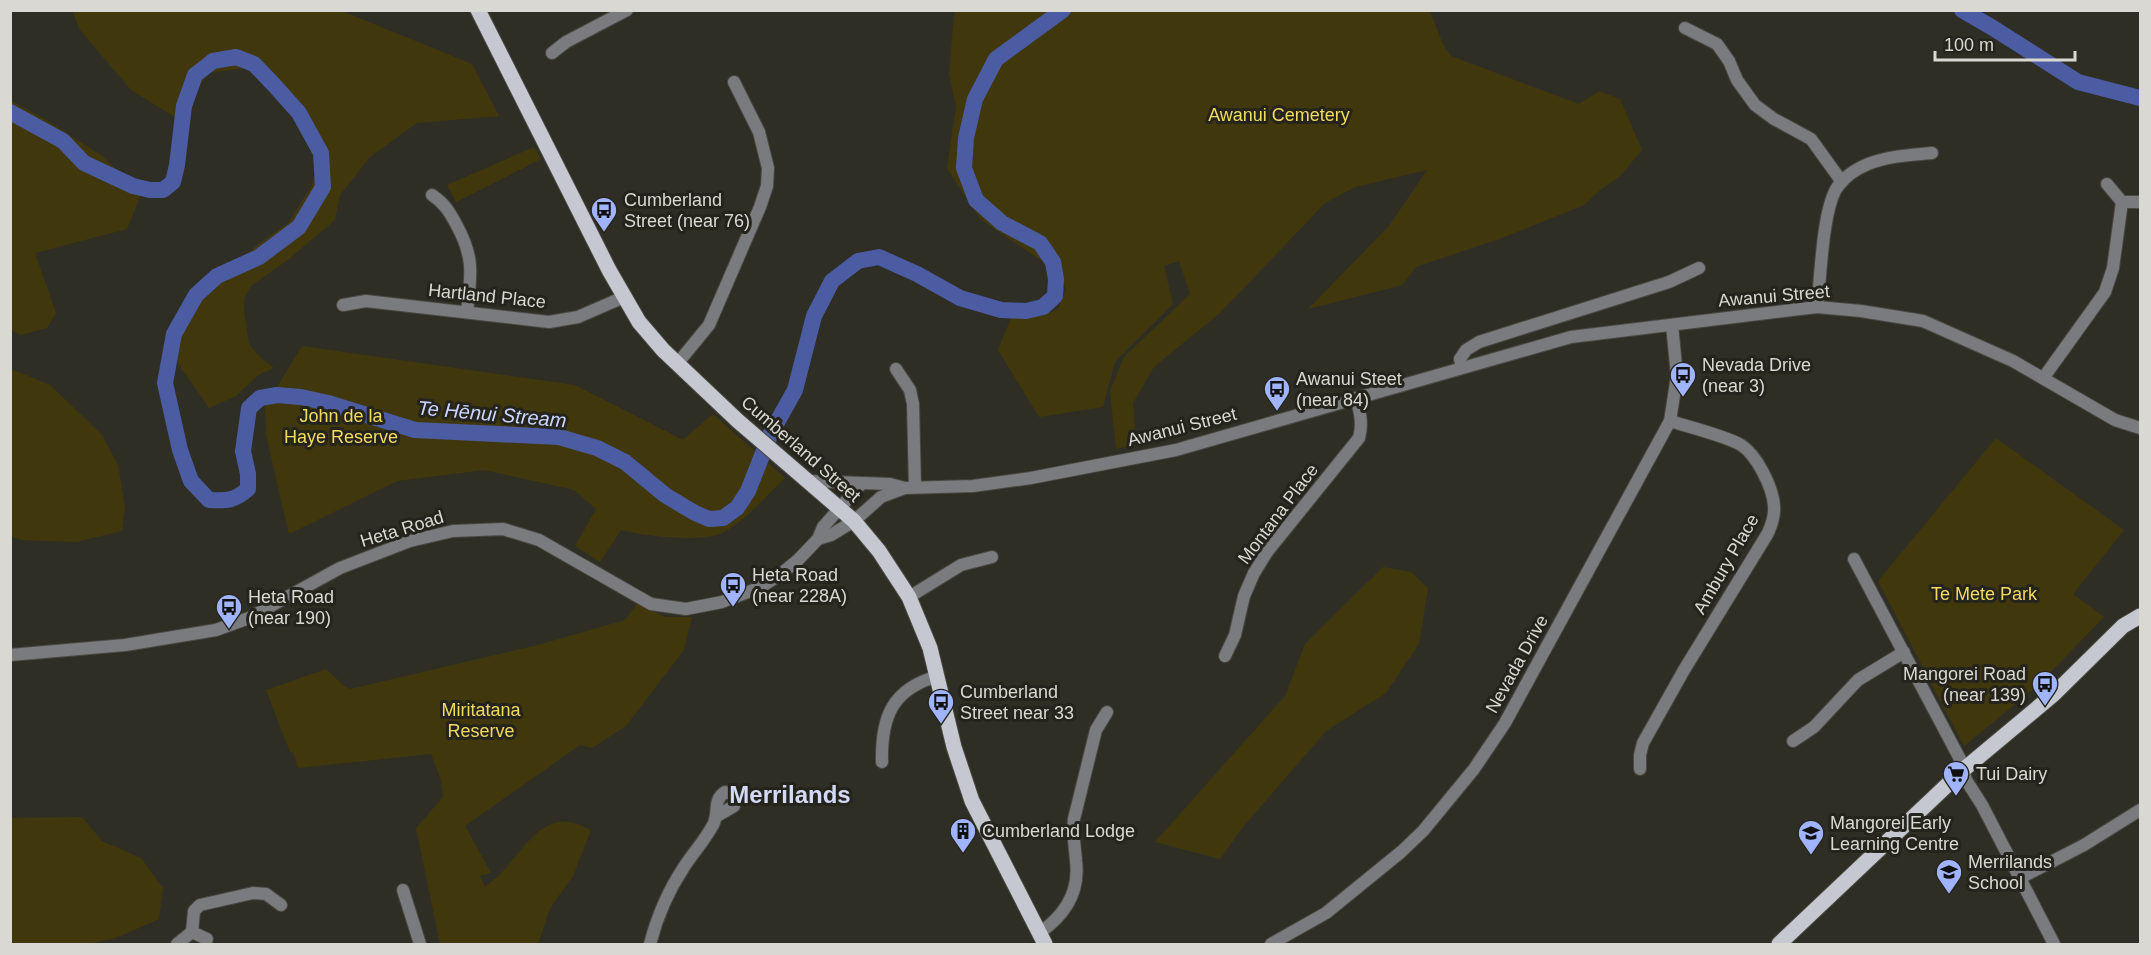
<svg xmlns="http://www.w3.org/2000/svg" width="2151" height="955" font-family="Helvetica,sans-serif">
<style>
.green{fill:#40380c}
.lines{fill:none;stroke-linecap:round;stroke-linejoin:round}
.river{stroke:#4c5ca3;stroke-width:16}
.minor-casing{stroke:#4a4941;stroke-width:14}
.major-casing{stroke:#4a4941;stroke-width:17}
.minor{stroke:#797b7f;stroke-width:12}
.major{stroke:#c5c8d1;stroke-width:15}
.labels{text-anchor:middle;stroke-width:6;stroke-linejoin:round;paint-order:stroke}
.park-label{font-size:18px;fill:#f1da5e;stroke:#25241c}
.poi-label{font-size:18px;fill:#d9d8d3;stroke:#25241c;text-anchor:start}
.street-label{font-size:18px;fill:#d9d8d3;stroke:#25241c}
.water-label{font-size:20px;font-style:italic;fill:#cad6ff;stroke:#25241c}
.district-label{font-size:24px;font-weight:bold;fill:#d2daf6;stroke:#25241c}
</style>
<rect width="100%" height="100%" fill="#2f2e25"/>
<g class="green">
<path d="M 957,10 L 1430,11 L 1442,42 L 1451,56 L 1579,104 L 1599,91 L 1620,99 L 1642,150 L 1620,176 L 1599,191 L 1584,205 L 1502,238 L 1416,267 L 1402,285 L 1308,309 L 1389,226 L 1427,170 L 1355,187 L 1325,203 L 1220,313 L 1154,367 L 1133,403 L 1136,444 L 1116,449 L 1110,391 L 1124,357 L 1190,294 L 1179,261 L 1164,266 L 1173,304 L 1115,362 L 1103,407 L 1039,417 L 998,350 L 1013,313 L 1042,316 L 1058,309 L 1066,289 L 1060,273 L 981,220 L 947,169 L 956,106 L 949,74 L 954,14 Z"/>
<path d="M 72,11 L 342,11 L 472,64 L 499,116 L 417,123 L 370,157 L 340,195 L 335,220 L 289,259 L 251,286 L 244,299 L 244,312 L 249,344 L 260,357 L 274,368 L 258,375 L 236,396 L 209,408 L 166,346 L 183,320 L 218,279 L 257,245 L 289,222 L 312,185 L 319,161 L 312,139 L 292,109 L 265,81 L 246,68 L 209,73 L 175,117 L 131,90 L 80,30 Z"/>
<path d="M 10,100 L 46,120 L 101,155 L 141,194 L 127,229 L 35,253 L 56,313 L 47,328 L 20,335 L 10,329 Z"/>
<path d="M 534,147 L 541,159 L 456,202 L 447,185 Z"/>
<path d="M 302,346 L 575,385 L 683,440 L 713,414 L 785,478 C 766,496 746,521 722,533 C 700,543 645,536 621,530 L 600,562 L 575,546 L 596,509 L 574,490 L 484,470 L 397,481 L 289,534 L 266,435 L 265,407 Z"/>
<path d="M 11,369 L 50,385 L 102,435 L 118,465 L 125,507 L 122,531 L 76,542 L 21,540 L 11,536 Z"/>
<path d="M 1996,438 L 2124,530 L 2073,594 L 2104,617 L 2035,688 L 1964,746 L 1878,581 Z"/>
<path d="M 1383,567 L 1411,572 L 1428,588 L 1419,644 L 1386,693 L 1326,731 L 1243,827 L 1220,859 L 1155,842 L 1285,696 L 1305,644 Z"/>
<path d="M 637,604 L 665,617 L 692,617 L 684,650 L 626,726 L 592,748 L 580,745 L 465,826 L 491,873 L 480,876 L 485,887 C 492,881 500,875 506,868 C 520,852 536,826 559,822 C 570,820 582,826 591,830 L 573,876 L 550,908 L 538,944 L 440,944 L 416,828 L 443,797 L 441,780 L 431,754 L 298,768 L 293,752 L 290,752 L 266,690 L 326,669 L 344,686 L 350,689 L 538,645 L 625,620 Z"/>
<path d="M 82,817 L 102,841 L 141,858 L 163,888 L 159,919 L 116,938 L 88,944 L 11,944 L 11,818 Z"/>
</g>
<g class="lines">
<g class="river">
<path d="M 1962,10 L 1993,28 L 2078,82 L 2140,98"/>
<path d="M 10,112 L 63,141 L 84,163 L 133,186 L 150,190 L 163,190 L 173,182 L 177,165 L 184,106 L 195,75 L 213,61 L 236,57 L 254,64 L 275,86 L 299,113 L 321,153 L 323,187 L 299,227 L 259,257 L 217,276 L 196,295 L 174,334 L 165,383 L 180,450 L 191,481 L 209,500 C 227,501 234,501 248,489 L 248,474 L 243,451 L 249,408 L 260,398 L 277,395 L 301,397 L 328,403 L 415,430 L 559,437 L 597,448 L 625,462 L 665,495 L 695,513 L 709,519 L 723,518 L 737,508 L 748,491 L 771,433 L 795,390 L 814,316 L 832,281 L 858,261 L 879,257 L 917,274 L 960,298 L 1001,310 L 1026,311 L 1043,307 L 1055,296 L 1056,279 L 1053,262 L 1040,243 L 1002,223 L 976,200 L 964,168 L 966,138 L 975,99 L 996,59 L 1063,10"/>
</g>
<g class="minor-casing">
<g id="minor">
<path d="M 1685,28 L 1717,44 L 1729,61 L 1737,80 L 1755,105 L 1774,119 L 1811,139 L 1842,182"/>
<path d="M 552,53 L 566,42 L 627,10"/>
<path d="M 2107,184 L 2122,202 L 2140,202"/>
<path d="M 432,195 C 444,203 449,211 456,224 C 475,258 471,275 467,312"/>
<path d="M 343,305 L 366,301 L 549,322 L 578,317 L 624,297"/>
<path d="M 1817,307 C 1821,276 1822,215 1836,189 C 1843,178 1856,169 1868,164 C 1888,156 1910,155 1932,153"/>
<path d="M 677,364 L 709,325 L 760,207 L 767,186 L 768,168 L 759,132 L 734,82"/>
<path d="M 1462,367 L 1460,359 L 1466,350 L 1479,342 L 1669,282 L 1699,268"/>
<path d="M 896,369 L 910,390 L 913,404 L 915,487"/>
<path d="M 2044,377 L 2105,292 L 2113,268 L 2122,202"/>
<path d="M 807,481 L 890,484 L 905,488 L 973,486 L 1031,478 L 1176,450 L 1571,337 L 1817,307 L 1861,311 L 1923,321 L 2013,361 L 2115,420 L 2140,428"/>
<path d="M 818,539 L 831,535 L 854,521 L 881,497 L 905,488"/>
<path d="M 1854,559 L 1960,759 L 1966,780 L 1982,805 L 2054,944"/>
<path d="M 909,597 L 961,565 L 992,557"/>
<path d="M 10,655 L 125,645 L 216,630 L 249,618 L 340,568 L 410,541 L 453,531 L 503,529 L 539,540 L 651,604 L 686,609 L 722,602 L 761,587 L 781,574 L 798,560 L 818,539 L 823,527 L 862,483"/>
<path d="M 1225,656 L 1235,635 L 1244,596 L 1254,573 L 1267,552 L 1359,438 C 1363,424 1360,411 1356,398"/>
<path d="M 1793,741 L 1814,727 L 1858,680 L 1904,652"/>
<path d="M 882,762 C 881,717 892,689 938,676"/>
<path d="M 1640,769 L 1640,755 L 1643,743 L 1684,670 L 1768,533 C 1772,524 1775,516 1774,506 C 1773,488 1757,455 1741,445 C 1726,436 1689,427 1670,421"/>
<path d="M 2020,878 L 2084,845 L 2140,810"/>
<path d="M 403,890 L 420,944"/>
<path d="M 192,932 L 194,911 L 200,905 L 253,893 L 266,894 L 281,905"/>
<path d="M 1039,933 C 1064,916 1080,893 1076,861 C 1075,846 1072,834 1074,819 L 1096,730 L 1107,712"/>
<path d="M 177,944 L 192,932 L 207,939"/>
<path d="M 650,944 C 657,917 668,891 684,867 C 693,853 705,840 713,825 C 720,811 712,801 725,792 L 732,794 L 735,799 L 734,806 L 717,816"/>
<path d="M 1271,944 L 1326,913 L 1401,852 L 1423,831 L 1474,769 L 1505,723 L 1670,421 L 1677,376 L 1672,325"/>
</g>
</g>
<g class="major-casing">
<g id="major">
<path d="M 478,10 L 609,270 L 639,322 L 663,350 L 738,421 L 854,521 L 879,551 L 909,597 L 930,648 L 954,747 L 972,801 L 1045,944"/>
<path d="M 1779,944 L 1963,770 L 2054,694 L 2123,626 L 2140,616"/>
</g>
</g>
<use href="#minor" class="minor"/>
<use href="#major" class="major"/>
</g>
<defs>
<g id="bus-pin" transform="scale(1.35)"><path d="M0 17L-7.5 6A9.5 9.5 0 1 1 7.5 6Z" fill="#a0b3fd" stroke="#25241c"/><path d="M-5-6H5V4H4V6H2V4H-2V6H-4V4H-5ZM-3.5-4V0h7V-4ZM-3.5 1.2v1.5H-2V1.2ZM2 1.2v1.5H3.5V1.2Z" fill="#111"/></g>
<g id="supermarket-pin" transform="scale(1.35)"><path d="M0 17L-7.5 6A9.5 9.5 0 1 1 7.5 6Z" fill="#a0b3fd" stroke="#25241c"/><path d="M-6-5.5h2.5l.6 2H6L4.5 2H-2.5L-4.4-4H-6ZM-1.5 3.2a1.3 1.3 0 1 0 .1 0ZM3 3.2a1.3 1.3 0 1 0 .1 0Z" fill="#111"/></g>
<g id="building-pin" transform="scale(1.35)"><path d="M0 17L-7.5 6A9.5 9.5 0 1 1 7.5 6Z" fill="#a0b3fd" stroke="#25241c"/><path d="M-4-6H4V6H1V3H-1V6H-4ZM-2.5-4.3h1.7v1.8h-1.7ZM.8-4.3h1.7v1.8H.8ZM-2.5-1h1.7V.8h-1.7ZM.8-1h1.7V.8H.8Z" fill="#111"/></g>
<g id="school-pin" transform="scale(1.35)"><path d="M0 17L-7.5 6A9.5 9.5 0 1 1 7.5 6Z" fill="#a0b3fd" stroke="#25241c"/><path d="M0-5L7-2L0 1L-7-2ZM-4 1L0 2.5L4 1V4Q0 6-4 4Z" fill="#111"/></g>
</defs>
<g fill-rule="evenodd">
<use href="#bus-pin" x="604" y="210"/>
<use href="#bus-pin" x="1683" y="375"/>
<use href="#bus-pin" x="1277" y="389"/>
<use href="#bus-pin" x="733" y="585"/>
<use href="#bus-pin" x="229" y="607"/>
<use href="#bus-pin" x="2045" y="684"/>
<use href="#bus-pin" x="941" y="702"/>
<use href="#supermarket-pin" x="1956" y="774"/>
<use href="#building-pin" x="963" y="831"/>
<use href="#school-pin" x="1811" y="833"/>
<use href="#school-pin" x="1949" y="872"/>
</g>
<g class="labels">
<g class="park-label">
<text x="1279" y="121">Awanui Cemetery</text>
<text x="341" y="422">John de la<tspan x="341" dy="21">Haye Reserve</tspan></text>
<text x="1984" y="600">Te Mete Park</text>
<text x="481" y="716">Miritatana<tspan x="481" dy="21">Reserve</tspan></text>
</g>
<g class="poi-label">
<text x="624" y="206">Cumberland<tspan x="624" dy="21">Street (near 76)</tspan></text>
<text x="1702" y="371">Nevada Drive<tspan x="1702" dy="21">(near 3)</tspan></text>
<text x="1296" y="385">Awanui Steet<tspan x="1296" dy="21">(near 84)</tspan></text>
<text x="752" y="581">Heta Road<tspan x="752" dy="21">(near 228A)</tspan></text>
<text x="248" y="603">Heta Road<tspan x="248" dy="21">(near 190)</tspan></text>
<text x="2026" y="680" text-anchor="end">Mangorei Road<tspan x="2026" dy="21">(near 139)</tspan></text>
<text x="960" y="698">Cumberland<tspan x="960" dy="21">Street near 33</tspan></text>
<text x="1976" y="780">Tui Dairy</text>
<text x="1830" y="829">Mangorei Early<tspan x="1830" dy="21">Learning Centre</tspan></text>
<text x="982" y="837">Cumberland Lodge</text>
<text x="1968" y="868">Merrilands<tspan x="1968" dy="21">School</tspan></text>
</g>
<g class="street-label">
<text transform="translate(487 296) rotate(6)" y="6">Hartland Place</text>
<text transform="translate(1774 296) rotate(-5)" y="6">Awanui Street</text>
<text transform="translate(1182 427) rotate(-14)" y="6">Awanui Street</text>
<text transform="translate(801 449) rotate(41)" y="6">Cumberland Street</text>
<text transform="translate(1278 514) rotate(-53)" y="6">Montana Place</text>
<text transform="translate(402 529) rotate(-17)" y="6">Heta Road</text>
<text transform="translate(1726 564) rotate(-60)" y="6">Ambury Place</text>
<text transform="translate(1517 664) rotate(-61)" y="6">Nevada Drive</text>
</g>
<g class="water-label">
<text transform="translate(492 414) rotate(5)" y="7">Te Hēnui Stream</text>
</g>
<g class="district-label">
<text x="790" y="803">Merrilands</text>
</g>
</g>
<rect width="2151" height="955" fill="none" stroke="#d9d8d3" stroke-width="24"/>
<path d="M1935 51v9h140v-9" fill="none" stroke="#d9d8d3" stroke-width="3"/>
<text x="1944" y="51" font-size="18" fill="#d9d8d3" stroke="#25241c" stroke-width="4.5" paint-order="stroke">100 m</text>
</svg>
